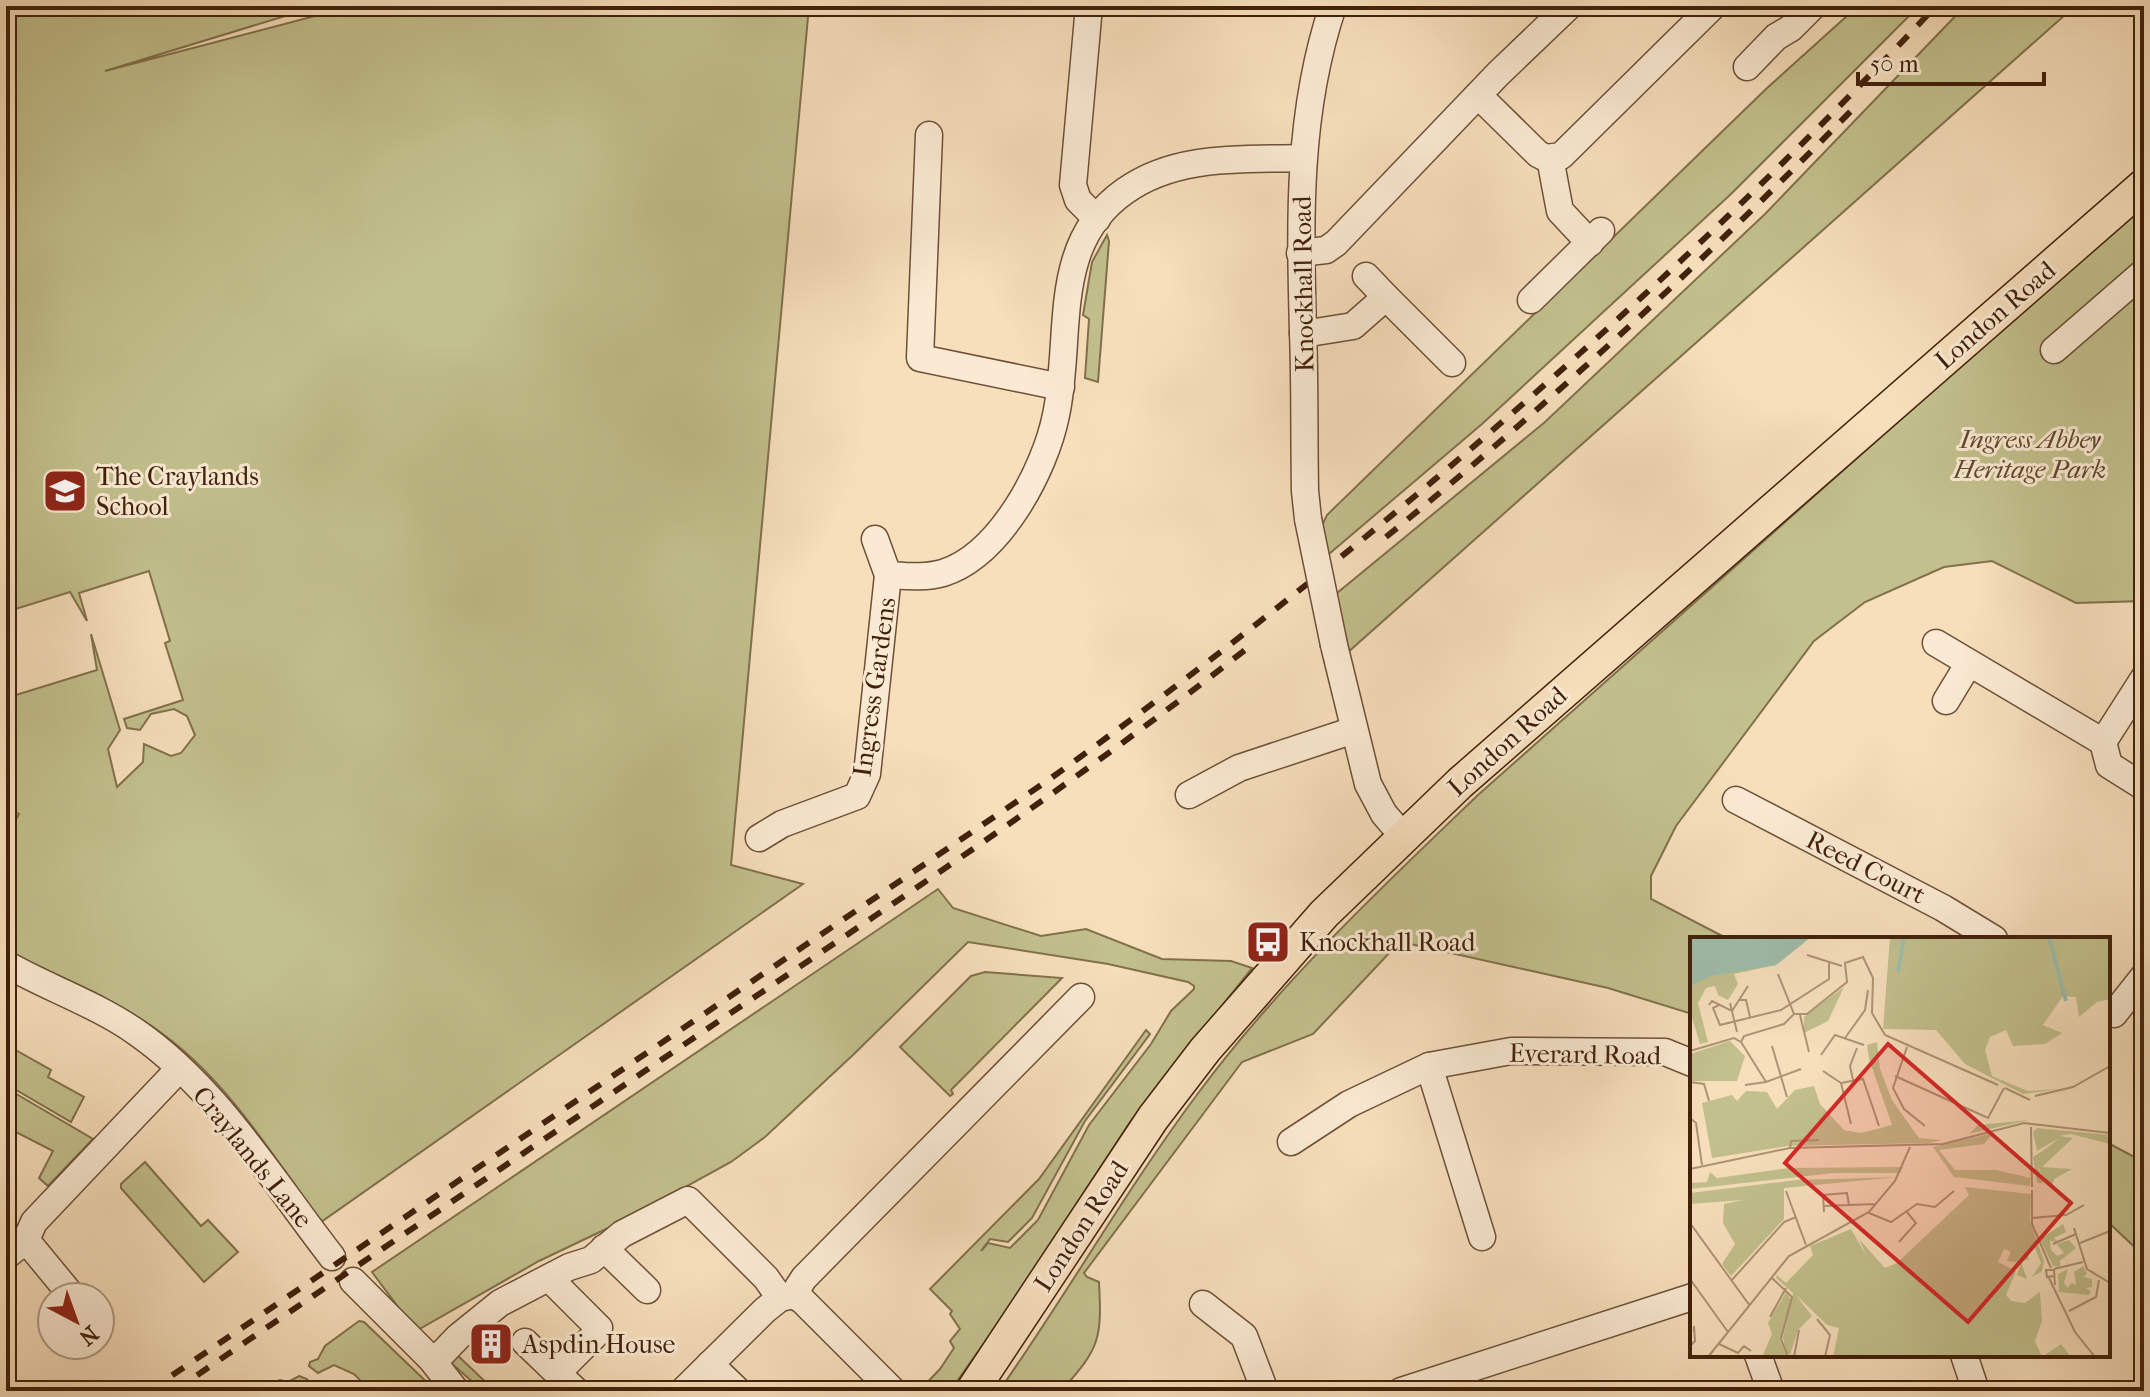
<svg xmlns="http://www.w3.org/2000/svg" width="2150" height="1397" font-family="'IM FELL French Canon',serif">
<style>
.green{fill:#c2c08d;stroke:#82704c;stroke-width:2}
.lines{fill:none;stroke-linecap:round;stroke-linejoin:round}
.minor-casing{stroke:#6e5037;stroke-width:29}
.major-casing{stroke:#41210b;stroke-width:35}
.minor{stroke:#faead3;stroke-width:26}
.major{stroke:#f7dfbc;stroke-width:32}
.rail{stroke:#41210b;stroke-width:6;stroke-dasharray:14 14;stroke-linecap:butt}
.minor-bridge-casing{stroke:#6e5037;stroke-width:29;stroke-linecap:butt}
.minor-bridge{stroke:#faead3;stroke-width:26}
.labels{text-anchor:middle;stroke-width:6;stroke-linejoin:round;paint-order:stroke}
.street-label{font-size:26px;fill:#41210b;stroke:#faead3}
.park-label{font-size:26px;font-style:italic;fill:#61492c;stroke:#faead3}
.poi-label{font-size:26px;fill:#41210b;stroke:#faead3;text-anchor:start}
.inset-river{fill:none;stroke:#9ebdac;stroke-width:4}
.inset-road{fill:none;stroke:#ae9375;stroke-width:2}
.view{fill:#d62828;fill-opacity:0.15;stroke:#d62828;stroke-width:4}
.inset-edge{fill:none;stroke:#41210b;stroke-width:4}
</style>
<rect width="100%" height="100%" fill="#f7dfbc"/>
<filter id="stains"><feTurbulence type="fractalNoise" baseFrequency=".0025" numOctaves="4"/><feColorMatrix values="0 0 0 0 .2 0 0 0 0 .09 0 0 0 0 .02 0 0 0 .5 -.17"/></filter>
<radialGradient id="worn" r=".72"><stop offset=".6" stop-color="#630" stop-opacity="0"/><stop offset="1" stop-color="#630" stop-opacity=".3"/></radialGradient>
<g class="green">
<path d="M 6,6 L 318,6 L 105,71 L 353,6 L 809,6 L 731,865 L 803,884 L 321,1222 C 275,1159 231,1086 168,1038 C 121,1001 60,978 6,950 L 6,837 L 19,814 L 6,806 L 6,698 L 97,670 L 91,634 L 120,730 L 108,749 L 117,787 L 143,762 L 144,744 L 171,756 L 181,753 L 195,735 L 187,716 L 174,709 L 151,714 L 140,730 L 127,728 L 124,719 L 183,700 L 165,643 L 170,641 L 149,571 L 79,593 L 87,621 L 70,592 L 6,612 Z"/>
<path d="M 1858,6 L 1919,6 L 1731,194 L 1482,424 L 1316,565 L 1313,544 L 1327,515 L 1766,89 Z"/>
<path d="M 1965,6 L 2075,6 L 1338,661 L 1325,603 L 1545,422 L 1765,214 Z"/>
<path d="M 2144,203 L 2144,601 L 2076,603 L 1992,561 L 1944,567 L 1865,602 L 1814,641 L 1676,826 L 1651,876 L 1651,899 L 1728,939 L 1692,939 L 1692,1014 L 1608,988 L 1397,941 L 1414,951 L 1396,947 L 1392,950 L 1313,1034 L 1242,1062 L 1084,1273 L 1087,1277 L 1099,1282 C 1102,1339 1100,1348 1061,1391 L 999,1391 C 1068,1293 1127,1188 1199,1092 C 1280,983 1380,889 1478,795 Z"/>
<path d="M 1107,235 L 1109,241 L 1098,382 L 1085,378 L 1089,319 L 1083,315 L 1092,262 Z"/>
<path d="M 938,889 L 953,908 L 1041,936 L 1086,929 L 1162,959 L 1231,961 L 1252,968 L 1130,1122 L 997,1325 L 950,1391 L 919,1391 L 940,1369 L 954,1348 L 950,1341 L 960,1329 L 950,1314 L 952,1311 L 930,1289 L 1039,1179 L 1146,1030 L 1150,1034 L 1085,1121 L 1032,1218 L 1008,1242 L 990,1239 L 981,1251 L 988,1243 L 1010,1248 L 1038,1220 L 1089,1125 L 1151,1044 L 1171,1011 L 1194,989 L 1194,986 L 1188,982 L 1108,964 L 968,942 L 854,1054 L 765,1137 L 731,1162 L 625,1220 L 539,1261 L 416,1331 L 372,1272 Z"/>
<path d="M 985,972 L 1062,978 L 951,1090 L 953,1094 L 950,1096 L 900,1047 L 971,976 Z"/>
<path d="M 12,1048 L 51,1070 L 48,1077 L 84,1097 L 71,1122 L 6,1084 L 6,1061 Z"/>
<path d="M 13,1092 L 93,1139 L 48,1186 L 39,1178 L 53,1151 L 6,1127 L 6,1106 Z"/>
<path d="M 2108,1143 L 2144,1162 L 2144,1256 L 2108,1222 Z"/>
<path d="M 145,1162 L 201,1226 L 208,1220 L 238,1252 L 204,1282 L 121,1188 L 121,1184 Z"/>
<path d="M 359,1321 L 364,1322 L 436,1391 L 387,1390 L 382,1383 L 365,1385 L 354,1374 L 334,1365 L 318,1373 L 309,1366 L 310,1362 L 318,1359 L 325,1346 Z"/>
<path d="M 454,1352 L 495,1391 L 483,1391 L 451,1363 Z"/>
<path d="M 299,1376 L 307,1379 L 317,1391 L 248,1391 L 280,1380 L 288,1382 Z"/>
</g>
<g class="lines">
<g class="minor-casing">
<g id="minor">
<path d="M 1089,6 L 1073,185 L 1078,200 L 1097,219"/>
<path d="M 1747,67 L 1776,37 L 1791,28 L 1813,6"/>
<path d="M 1478,95 L 1538,154 L 1546,158 L 1561,156 L 1713,6"/>
<path d="M 929,135 L 920,358 L 1061,387"/>
<path d="M 1550,158 L 1560,211 L 1590,243"/>
<path d="M 1300,253 L 1326,250 L 1336,243 L 1498,74 L 1569,6"/>
<path d="M 1366,276 L 1386,297"/>
<path d="M 1531,300 L 1601,231"/>
<path d="M 1303,334 L 1353,326 L 1386,297 L 1452,363"/>
<path d="M 2054,350 L 2144,272"/>
<path d="M 1308,519 L 1305,491 C 1304,438 1305,385 1303,332 C 1300,221 1297,113 1333,6"/>
<path d="M 888,575 C 906,576 926,578 943,573 C 1000,555 1045,470 1056,415 C 1073,336 1049,244 1125,191 C 1177,154 1242,160 1302,158"/>
<path d="M 1936,643 L 2103,742 L 2109,765 L 2144,787"/>
<path d="M 1334,645 L 1368,784 L 1384,814 L 1403,836"/>
<path d="M 1946,701 L 1969,663"/>
<path d="M 2103,742 L 2144,678"/>
<path d="M 1189,795 L 1239,768 L 1354,730"/>
<path d="M 1736,800 L 1943,908 L 1994,939"/>
<path d="M 759,838 L 782,824 L 857,796 L 867,774 L 888,575 L 875,539"/>
<path d="M 6,964 C 48,988 96,1004 136,1032 C 217,1088 272,1180 332,1257"/>
<path d="M 2108,1010 L 2114,1014 L 2144,976"/>
<path d="M 1429,1066 L 1482,1237"/>
<path d="M 1291,1142 L 1349,1104 L 1429,1066 L 1511,1051 L 1665,1052 L 1692,1063"/>
<path d="M 26,1240 L 68,1291"/>
<path d="M 604,1248 L 647,1290"/>
<path d="M 6,1256 L 26,1240 L 34,1222 L 179,1069"/>
<path d="M 549,1278 L 599,1328 L 598,1332 L 557,1373"/>
<path d="M 353,1281 L 432,1360 L 456,1391"/>
<path d="M 793,1295 L 804,1278 L 1081,997"/>
<path d="M 1203,1304 L 1244,1336 L 1265,1391"/>
<path d="M 525,1342 L 576,1391"/>
<path d="M 1758,1355 L 1771,1391"/>
<path d="M 1964,1355 L 1976,1391"/>
<path d="M 434,1362 L 458,1337 L 500,1303 L 569,1267 L 591,1260 L 622,1234 L 688,1200 L 766,1278 L 780,1298"/>
<path d="M 710,1364 L 738,1391"/>
<path d="M 683,1391 L 765,1310 L 780,1298 L 793,1295 L 802,1300 L 893,1391"/>
<path d="M 1401,1391 L 1692,1297"/>
</g>
</g>
<g class="major-casing">
<path id="major" d="M 972,1391 L 1153,1118 L 1205,1050 L 1324,914 L 1460,783 L 2144,185"/>
</g>
<use href="#minor" class="minor"/>
<use href="#major" class="major"/>
<g class="rail">
<path d="M 1386,537 C 1550,404 1704,261 1852,110"/>
<path d="M 149,1391 L 1047,781 C 1367,551 1666,293 1936,6"/>
<path d="M 174,1391 C 352,1269 531,1148 710,1027 C 894,903 1081,780 1255,642"/>
</g>
<g class="minor-bridge-casing">
<path id="minor-bridge" d="M 1308,519 L 1334,645"/>
</g>
<use href="#minor-bridge" class="minor-bridge"/>
</g>
<defs>
<g id="school-square" transform="scale(2.3)"><rect x="-9" y="-9" width="18" height="18" rx="4" fill="#8f2418" stroke="#faead3"/><path d="M0-5L7-2L0 1L-7-2ZM-4 1L0 2.5L4 1V4Q0 6-4 4Z" fill="#fff"/></g>
<g id="bus-square" transform="scale(2.3)"><rect x="-9" y="-9" width="18" height="18" rx="4" fill="#8f2418" stroke="#faead3"/><path d="M-5-6H5V4H4V6H2V4H-2V6H-4V4H-5ZM-3.5-4V0h7V-4ZM-3.5 1.2v1.5H-2V1.2ZM2 1.2v1.5H3.5V1.2Z" fill="#fff"/></g>
<g id="building-square" transform="scale(2.3)"><rect x="-9" y="-9" width="18" height="18" rx="4" fill="#8f2418" stroke="#faead3"/><path d="M-4-6H4V6H1V3H-1V6H-4ZM-2.5-4.3h1.7v1.8h-1.7ZM.8-4.3h1.7v1.8H.8ZM-2.5-1h1.7V.8h-1.7ZM.8-1h1.7V.8H.8Z" fill="#fff"/></g>
</defs>
<g fill-rule="evenodd">
<use href="#school-square" x="65" y="491"/>
<use href="#bus-square" x="1268" y="942"/>
<use href="#building-square" x="491" y="1344"/>
</g>
<g class="labels">
<g class="street-label">
<text transform="translate(1303 284) rotate(-91)" y="9">Knockhall Road</text>
<text transform="translate(1995 315) rotate(-41)" y="9">London Road</text>
<text transform="translate(874 687) rotate(-82)" y="9">Ingress Gardens</text>
<text transform="translate(1507 741) rotate(-42)" y="9">London Road</text>
<text transform="translate(1866 867) rotate(27)" y="9">Reed Court</text>
<text transform="translate(1585 1054) rotate(1)" y="9">Everard Road</text>
<text transform="translate(253 1157) rotate(51)" y="9">Craylands Lane</text>
<text transform="translate(1081 1226) rotate(-57)" y="9">London Road</text>
</g>
<g class="park-label">
<text x="2030" y="448">Ingress Abbey<tspan x="2030" dy="30">Heritage Park</tspan></text>
</g>
<g class="poi-label">
<text x="96" y="485">The Craylands<tspan x="96" dy="30">School</tspan></text>
<text x="1299" y="951">Knockhall Road</text>
<text x="522" y="1353">Aspdin House</text>
</g>
</g>
<g transform="translate(1690 937)">
<rect width="420" height="420" fill="#f7dfbc"/>
<path d="M 121,0 L 86,28 L 44,37 L 48,47 L 38,63 L 28,58 L 25,49 L 16,51 L 8,66 L 18,105 L 10,107 L 0,74 L 0,13 ZM 200,0 L 420,0 L 420,62 L 407,65 L 389,80 L 386,60 L 373,59 L 353,88 L 372,96 L 355,107 L 323,109 L 316,93 L 300,100 L 295,113 L 302,139 L 338,154 L 370,152 L 333,157 L 275,127 L 246,93 L 193,92 ZM 154,50 L 138,84 L 114,96 L 114,80 ZM 40,104 L 55,119 L 47,144 L 0,144 L 0,117 ZM 187,105 L 190,132 L 202,163 L 229,201 L 251,203 L 279,197 L 288,188 L 339,183 L 239,206 L 98,209 L 22,221 L 12,166 L 42,158 L 47,164 L 56,154 L 77,155 L 87,172 L 105,153 L 124,149 L 130,167 L 154,193 L 171,196 L 202,188 L 179,122 L 177,108 ZM 347,191 L 420,198 L 420,207 L 381,197 L 369,199 L 383,201 L 352,230 L 382,232 L 364,242 L 362,249 L 354,245 L 346,222 L 353,246 L 347,246 L 343,220 L 357,211 L 369,201 L 347,214 L 343,195 ZM 303,196 L 294,207 L 249,213 L 265,233 L 306,233 L 341,241 L 340,249 L 264,240 L 243,210 ZM 213,230 L 210,236 L 144,236 L 0,252 L 0,246 L 17,245 L 20,235 L 27,241 L 99,231 ZM 208,240 L 94,251 L 94,282 L 41,339 L 32,327 L 45,307 L 33,286 L 34,267 L 53,263 L 0,267 L 0,256 L 107,243 ZM 275,250 L 341,257 L 340,284 L 354,324 L 352,334 L 342,340 L 351,326 L 345,311 L 337,314 L 339,322 L 331,325 L 337,342 L 327,338 L 331,326 L 317,324 L 321,315 L 314,312 L 308,325 L 326,334 L 316,358 L 321,364 L 335,366 L 350,355 L 352,384 L 345,404 L 352,420 L 371,407 L 381,420 L 143,420 L 149,391 L 137,388 L 106,358 L 122,379 L 108,393 L 100,418 L 96,415 L 93,401 L 103,356 L 86,341 L 87,338 L 96,346 L 123,318 L 120,309 L 161,292 L 177,320 L 169,302 L 195,331 L 207,326 L 279,258 ZM 373,287 L 376,295 L 364,301 L 368,305 L 360,304 L 361,313 L 367,319 L 374,316 L 367,307 L 379,303 L 386,311 L 370,324 L 370,330 L 363,329 L 350,302 ZM 393,329 L 397,336 L 394,340 L 402,342 L 402,350 L 395,351 L 401,354 L 399,358 L 369,355 L 368,337 L 378,332 L 374,346 L 378,351 L 381,346 L 386,348 L 384,335 ZM 96,355 L 101,363 L 90,403 L 97,420 L 72,420 L 82,397 L 78,386 Z" fill="#c2c08d"/>
<path d="M 0,0 L 121,0 L 86,28 L 21,39 L 0,49 Z" fill="#9ebdac"/>
<path class="inset-river" d="M 359,0 L 376,64M 208,35 L 214,0"/>
<path class="inset-road" d="M 117,18 L 152,29M 88,37 L 104,77M 49,63 L 56,63 L 60,80M 40,66 L 47,95M 19,68 L 22,64 L 42,74 L 58,49M 29,68 L 23,71 L 30,88 L 91,73 L 139,42 L 139,25M 104,77 L 117,77 L 157,45 L 155,26 L 173,20 L 183,41 L 182,76 L 195,98 L 308,148M 110,78 L 119,115M 155,101 L 175,73 L 178,53M 51,105 L 76,145 L 55,148M 82,109 L 97,160M 217,110 L 203,151 L 214,172 L 235,189M 0,114 L 44,101 L 51,105 L 54,99 L 94,87 L 104,77M 131,118 L 145,98 L 174,108M 133,134 L 151,146 L 161,187M 205,139 L 298,181 L 314,151M 163,143 L 160,129 L 167,111M 0,145 L 14,147 L 19,164M 76,145 L 111,132M 151,146 L 173,142 L 189,189M 315,151 L 340,163M 345,159 L 383,150 L 420,129M 0,181 L 6,186 L 12,228M 341,190 L 342,250M 100,211 L 101,204 L 129,203M 0,232 L 100,211 L 253,207 L 334,186 L 420,196M 342,253 L 342,287 L 361,331M 96,254 L 116,308M 133,269 L 186,267M 134,275 L 133,258 L 157,256 L 159,268M 179,276 L 201,285 L 227,267 L 245,270 L 264,254M 342,281 L 376,278 L 394,268M 0,286 L 60,369M 384,291 L 397,332 L 420,346M 209,305 L 226,286 L 216,274M 390,306 L 420,294M 363,307 L 386,297M 364,332 L 393,325M 364,339 L 357,340 L 356,333 L 364,333 L 365,348M 82,341 L 102,360 L 91,402 L 98,420M 359,341 L 385,395 L 405,420M 0,342 L 38,395M 41,344 L 94,285 L 106,280M 379,374 L 406,360 L 409,343M 80,380 L 96,351M 127,382 L 140,398 L 135,420M 29,407 L 48,416 L 54,409 L 61,414M 0,409 L 5,404 L 4,389 L 4,395M 18,420 L 99,319 L 179,275 L 205,244 L 220,210M 104,420 L 109,393"/>
<path class="view" d="M 198,107 L 381,266 L 278,385 L 95,226 Z"/>
<rect width="420" height="420" class="inset-edge"/>
</g>
<rect width="2150" height="1397" fill="none" stroke="#f7dfbc" stroke-width="32"/>
<rect x="8" y="8" width="2134" height="1381" fill="none" stroke="#41210b" stroke-width="4"/>
<rect x="16" y="16" width="2118" height="1365" fill="none" stroke="#41210b" stroke-width="2"/>
<g transform="translate(76 1321) rotate(139)"><circle r="38" fill="#faead3" stroke="#b09a83" stroke-width="2"/>
<path d="M0-6L14 30L0 20L-14 30Z" fill="#8f2418"/>
<text y="-12" font-size="22" font-weight="bold" text-anchor="middle" fill="#41210b">N</text>
</g>
<path d="M1858 72v12h186v-12" fill="none" stroke="#41210b" stroke-width="4"/>
<text x="1870" y="72" font-size="24" fill="#41210b" stroke="#faead3" stroke-width="6" paint-order="stroke">50 m</text>
<rect width="100%" height="100%" filter="url(#stains)"/>
<rect width="100%" height="100%" fill="url(#worn)"/>
</svg>
